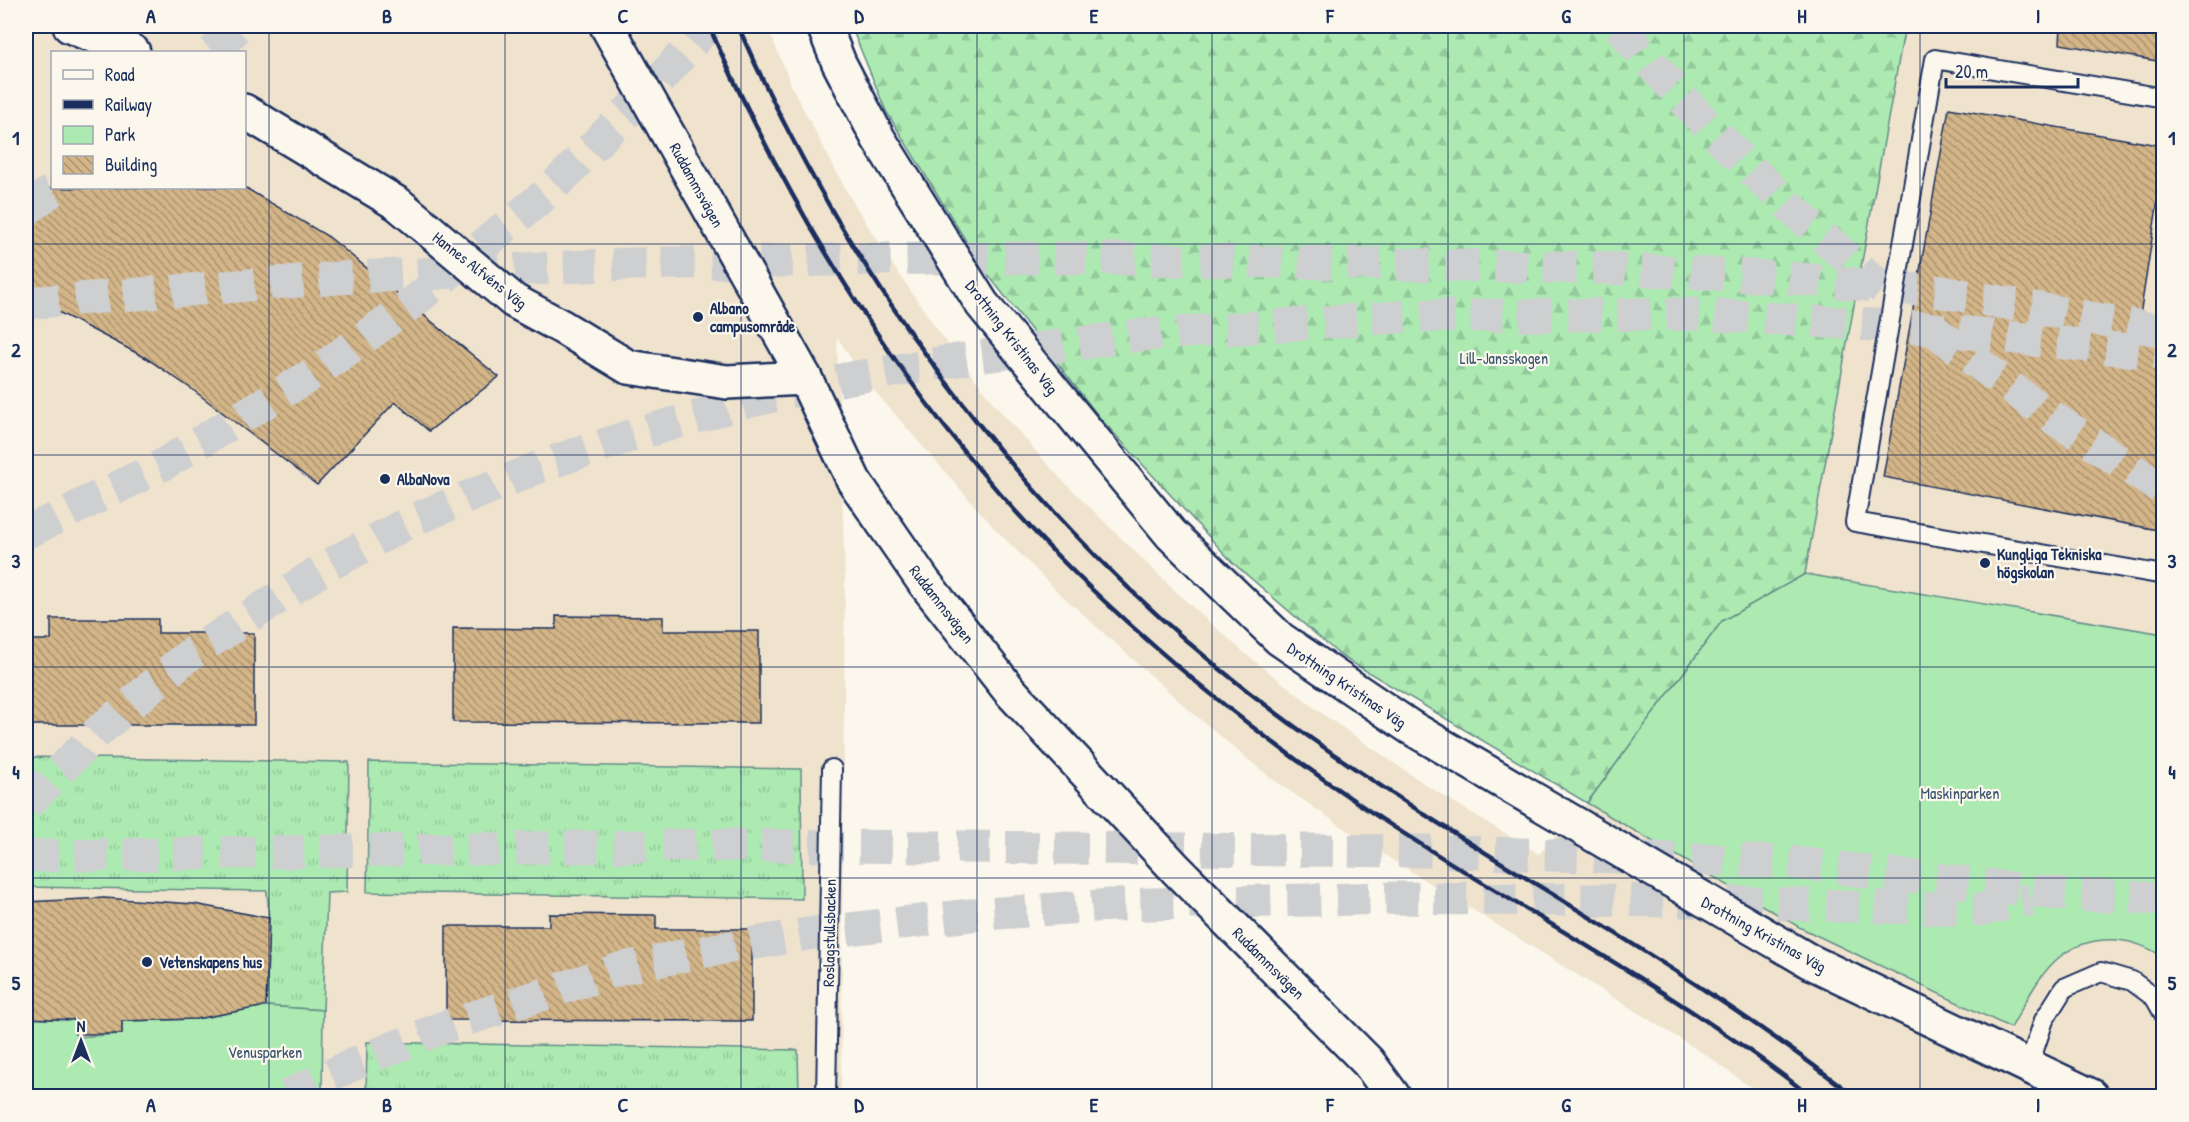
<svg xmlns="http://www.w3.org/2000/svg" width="2189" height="1122" font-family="'Patrick Hand',sans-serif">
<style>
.built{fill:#efe3ce;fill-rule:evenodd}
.grass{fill:url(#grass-tufts);stroke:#648c88;stroke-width:1.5}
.forest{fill:url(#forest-firs);stroke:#648c88;stroke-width:1.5}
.park{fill:#aceab1;stroke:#648c88;stroke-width:1.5}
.building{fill:url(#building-back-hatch);stroke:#1b2f5e;stroke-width:1.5}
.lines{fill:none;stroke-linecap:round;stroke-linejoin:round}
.highway-tunnel{stroke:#cecfd0;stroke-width:33;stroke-dasharray:33 16;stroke-linecap:butt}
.lane-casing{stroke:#1b2f5e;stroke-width:22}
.street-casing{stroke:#1b2f5e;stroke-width:38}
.lane{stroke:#fbf7ec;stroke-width:18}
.street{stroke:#fbf7ec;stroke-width:33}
.rail{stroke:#1b2f5e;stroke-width:4.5}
.grid{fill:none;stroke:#1b2f5e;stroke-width:1.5;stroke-opacity:0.55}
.poi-dot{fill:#1b2f5e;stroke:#fbf7ec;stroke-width:2}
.labels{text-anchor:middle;stroke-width:4.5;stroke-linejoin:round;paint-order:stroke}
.street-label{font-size:16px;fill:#1b2f5e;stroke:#fbf7ec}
.poi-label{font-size:16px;font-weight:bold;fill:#1b2f5e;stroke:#fbf7ec;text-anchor:start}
.park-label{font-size:16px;fill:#38546f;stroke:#fbf7ec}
.neatline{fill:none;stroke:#1b2f5e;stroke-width:2}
.grid-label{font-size:20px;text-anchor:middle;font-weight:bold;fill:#1b2f5e}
</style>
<defs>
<pattern id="grass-tufts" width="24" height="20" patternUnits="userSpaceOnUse" patternTransform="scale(1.5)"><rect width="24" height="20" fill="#aceab1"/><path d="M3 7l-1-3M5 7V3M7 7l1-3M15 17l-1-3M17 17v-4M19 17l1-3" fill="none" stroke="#93c99b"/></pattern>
<pattern id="forest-firs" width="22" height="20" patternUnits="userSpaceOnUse" patternTransform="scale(1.5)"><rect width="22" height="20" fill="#aceab1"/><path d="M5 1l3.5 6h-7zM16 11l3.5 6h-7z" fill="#93c99b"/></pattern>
<pattern id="building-back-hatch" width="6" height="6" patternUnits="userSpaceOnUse" patternTransform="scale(1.5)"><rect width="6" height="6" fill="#d3b587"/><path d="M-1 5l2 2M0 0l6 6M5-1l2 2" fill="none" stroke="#aa9472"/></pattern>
</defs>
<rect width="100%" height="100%" fill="#fbf7ec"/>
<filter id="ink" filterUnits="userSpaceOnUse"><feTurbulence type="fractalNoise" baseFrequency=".0167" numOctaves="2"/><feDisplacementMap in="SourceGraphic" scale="12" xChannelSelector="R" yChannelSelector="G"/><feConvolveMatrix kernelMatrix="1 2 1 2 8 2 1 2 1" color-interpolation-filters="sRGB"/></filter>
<g filter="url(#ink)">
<path class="built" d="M 26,26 L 767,26 L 793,89 L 847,192 L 886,255 L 936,328 L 995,405 L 1059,477 L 1177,593 L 1248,656 L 1324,715 L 1429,787 L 1539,854 L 1805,574 L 1905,26 L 2163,26 L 2163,1096 L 1763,1096 L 1706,1055 L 1381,853 L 1272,779 L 1196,716 L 1058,592 L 995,529 L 864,379 L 837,337 L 845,579 L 841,1096 L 26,1096 ZM 52,52 L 244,52 L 244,188 L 52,188 Z"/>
<g class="grass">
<path d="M 26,757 L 349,762 L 347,892 L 327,893 L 323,1010 L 266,1006 L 269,918 L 267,891 L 26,887 Z"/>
<path d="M 369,762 L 801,769 L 802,899 L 367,892 Z"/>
<path d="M 367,1042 L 798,1050 L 799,1096 L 366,1096 Z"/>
</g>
<path class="forest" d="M 851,26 L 1905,26 L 1805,574 L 1722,621 L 1587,803 L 1341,656 L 1233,563 L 1100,418 L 982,267 L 886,111 Z"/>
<g class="park">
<path d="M 1805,574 L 2163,634 L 2163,958 C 2152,948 2132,941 2117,940 C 2055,937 2037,982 2011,1028 L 1799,927 L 1587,803 L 1722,621 Z"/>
<path d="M 266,1006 L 323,1010 L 322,1096 L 26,1096 L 26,1018 L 75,1020 L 77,1037 L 122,1034 L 122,1021 L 196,1019 Z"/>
</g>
<g class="building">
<path d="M 2061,26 L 2163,26 L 2163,62 L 2060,44 Z"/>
<path d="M 1949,108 L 2163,146 L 2163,168 L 2136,341 L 2163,345 L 2163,531 L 1883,477 Z"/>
<path d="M 244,187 L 329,237 L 499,377 L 429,431 L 395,402 L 317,485 L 193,390 L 146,358 L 26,295 L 26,188 Z"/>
<path d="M 556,616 L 663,617 L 663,631 L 759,631 L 759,723 L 453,722 L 453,628 L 556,629 Z"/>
<path d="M 51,619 L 158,619 L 158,633 L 254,633 L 254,725 L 26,725 L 26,640 L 51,640 Z"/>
<path d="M 104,898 L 194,904 L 269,918 L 266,1006 L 196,1019 L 122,1021 L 122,1034 L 75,1034 L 75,1020 L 26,1018 L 26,902 Z"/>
<path d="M 549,914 L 656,915 L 656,929 L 752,929 L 752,1021 L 446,1020 L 446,926 L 549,926 Z"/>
</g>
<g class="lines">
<g class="highway-tunnel">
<path d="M 1619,26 C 1698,121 1788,209 1883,289"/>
<path d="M 213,52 L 239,26"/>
<path d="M 26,210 L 55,188"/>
<path d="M 26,303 L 337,278 L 629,264 L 929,258 L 1070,258 L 1602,268 L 1789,278 L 1943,292 L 2164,331"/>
<path d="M 1932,329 L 2044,412 L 2164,490"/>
<path d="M 26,533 L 164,464 L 321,369 L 416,300 L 547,193 L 666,73 L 707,26"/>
<path d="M 26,805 L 100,730 L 185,658 L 329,565 L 413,520 L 549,463 L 627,437 L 743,403 L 845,379 L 976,357 L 1142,335 L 1413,316 L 1700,314 L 1923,328 L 2164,354"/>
<path d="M 26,856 L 711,845 L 1423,851 L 1787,862 L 2062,894 L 2164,899"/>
<path d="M 287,1096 L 358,1062 L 441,1028 L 623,968 L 701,952 L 814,933 L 971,915 L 1111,905 L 1392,898 L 1686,901 L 1978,910 L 2031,900"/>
</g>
<g class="lane-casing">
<g id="lane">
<path d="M 2164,98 L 1935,59 L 1855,522 L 2164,575"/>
<path d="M 2029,1065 L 2044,1020 L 2064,988 L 2101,972 L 2132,981 L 2155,998 L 2164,1014"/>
<path d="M 826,1096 L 832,769"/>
</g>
</g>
<g class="street-casing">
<g id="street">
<path d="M 70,26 L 133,52"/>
<path d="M 607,26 L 805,378 L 854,481 L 924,582 L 1010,691 L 1176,869 L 1368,1062 L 1393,1096"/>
<path d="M 824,26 L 839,63 L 878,138 L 982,304 L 1171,534 L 1280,639 L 1410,727 L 1809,961 L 2091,1096"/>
<path d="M 244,111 L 398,204 L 514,301 L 562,327 L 628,367 L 727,382 L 805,378"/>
</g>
</g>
<use href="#lane" class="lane"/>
<use href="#street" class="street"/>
<g class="rail">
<path d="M 709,26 C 798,228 920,423 1080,578 C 1171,666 1269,744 1374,814 C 1518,910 1675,989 1810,1096"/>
<path d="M 738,26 C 862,308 1059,561 1312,739 C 1489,864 1683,963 1854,1096"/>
</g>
</g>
</g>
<path class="grid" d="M 269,26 L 269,1096M 505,26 L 505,1096M 741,26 L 741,1096M 977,26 L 977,1096M 1212,26 L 1212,1096M 1448,26 L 1448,1096M 1684,26 L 1684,1096M 1920,26 L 1920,1096M 26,244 L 2164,244M 26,455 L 2164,455M 26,667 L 2164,667M 26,878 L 2164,878"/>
<g class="poi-dot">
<circle cx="698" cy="317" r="6"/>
<circle cx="385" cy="479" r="6"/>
<circle cx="1985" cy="563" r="6"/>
<circle cx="147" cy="962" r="6"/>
</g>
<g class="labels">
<g class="street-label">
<text transform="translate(697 185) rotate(61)" y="6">Ruddammsvägen</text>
<text transform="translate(480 270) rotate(38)" y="6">Hannes Alfvéns Väg</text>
<text transform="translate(1012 337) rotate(52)" y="6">Drottning Kristinas Väg</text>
<text transform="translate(942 604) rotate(52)" y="6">Ruddammsvägen</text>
<text transform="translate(1347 685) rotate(34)" y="6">Drottning Kristinas Väg</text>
<text transform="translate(829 933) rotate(-89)" y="6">Roslagstullsbacken</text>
<text transform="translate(1764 934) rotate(29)" y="6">Drottning Kristinas Väg</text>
<text transform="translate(1269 963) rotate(45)" y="6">Ruddammsvägen</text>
</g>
<g class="poi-label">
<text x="710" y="314">Albano<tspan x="710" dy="18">campusområde</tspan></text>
<text x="397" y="485">AlbaNova</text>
<text x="1997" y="560">Kungliga Tekniska<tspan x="1997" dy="18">högskolan</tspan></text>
<text x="159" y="968">Vetenskapens hus</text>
</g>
<g class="park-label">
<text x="1504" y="364">Lill-Jansskogen</text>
<text x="1960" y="799">Maskinparken</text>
<text x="265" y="1058">Venusparken</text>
</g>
</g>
<rect width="2189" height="1122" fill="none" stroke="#fbf7ec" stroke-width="66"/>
<rect x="51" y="51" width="195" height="138" fill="#fbf7ec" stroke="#a1a7b3" stroke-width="1.5"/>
<rect x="63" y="70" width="30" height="9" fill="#fbf7ec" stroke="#a1a7b3" stroke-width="1.5"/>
<text x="105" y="81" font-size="18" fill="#1b2f5e">Road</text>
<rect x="63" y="100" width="30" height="9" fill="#1b2f5e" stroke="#a1a7b3" stroke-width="1.5"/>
<text x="105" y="111" font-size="18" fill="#1b2f5e">Railway</text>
<rect x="63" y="126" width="30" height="18" fill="#aceab1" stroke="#a1a7b3" stroke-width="1.5"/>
<text x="105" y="141" font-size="18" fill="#1b2f5e">Park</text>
<rect x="63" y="156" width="30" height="18" fill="url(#building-back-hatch)" stroke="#a1a7b3" stroke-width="1.5"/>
<text x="105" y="171" font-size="18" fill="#1b2f5e">Building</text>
<g transform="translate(81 1041)" stroke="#fbf7ec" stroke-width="4.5" paint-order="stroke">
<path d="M0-4.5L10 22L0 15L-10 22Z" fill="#1b2f5e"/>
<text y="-9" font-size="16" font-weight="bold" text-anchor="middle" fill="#1b2f5e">N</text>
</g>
<path d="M1946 78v9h132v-9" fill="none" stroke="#1b2f5e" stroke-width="3"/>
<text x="1955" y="78" font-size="18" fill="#1b2f5e" stroke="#fbf7ec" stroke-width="4.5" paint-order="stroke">20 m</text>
<rect x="33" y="33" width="2123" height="1056" class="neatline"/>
<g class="grid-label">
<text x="151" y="23">A</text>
<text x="387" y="23">B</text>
<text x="623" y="23">C</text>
<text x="859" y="23">D</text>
<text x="1094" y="23">E</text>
<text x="1330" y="23">F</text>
<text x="1566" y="23">G</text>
<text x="1802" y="23">H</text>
<text x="2038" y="23">I</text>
<text x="16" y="145">1</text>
<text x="2172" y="145">1</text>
<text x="16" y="357">2</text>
<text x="2172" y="357">2</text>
<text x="16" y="568">3</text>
<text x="2172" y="568">3</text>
<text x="16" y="779">4</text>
<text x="2172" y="779">4</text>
<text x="16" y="990">5</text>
<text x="2172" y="990">5</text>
<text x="151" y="1112">A</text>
<text x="387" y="1112">B</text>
<text x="623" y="1112">C</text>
<text x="859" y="1112">D</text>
<text x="1094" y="1112">E</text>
<text x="1330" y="1112">F</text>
<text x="1566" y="1112">G</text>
<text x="1802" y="1112">H</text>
<text x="2038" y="1112">I</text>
</g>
</svg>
